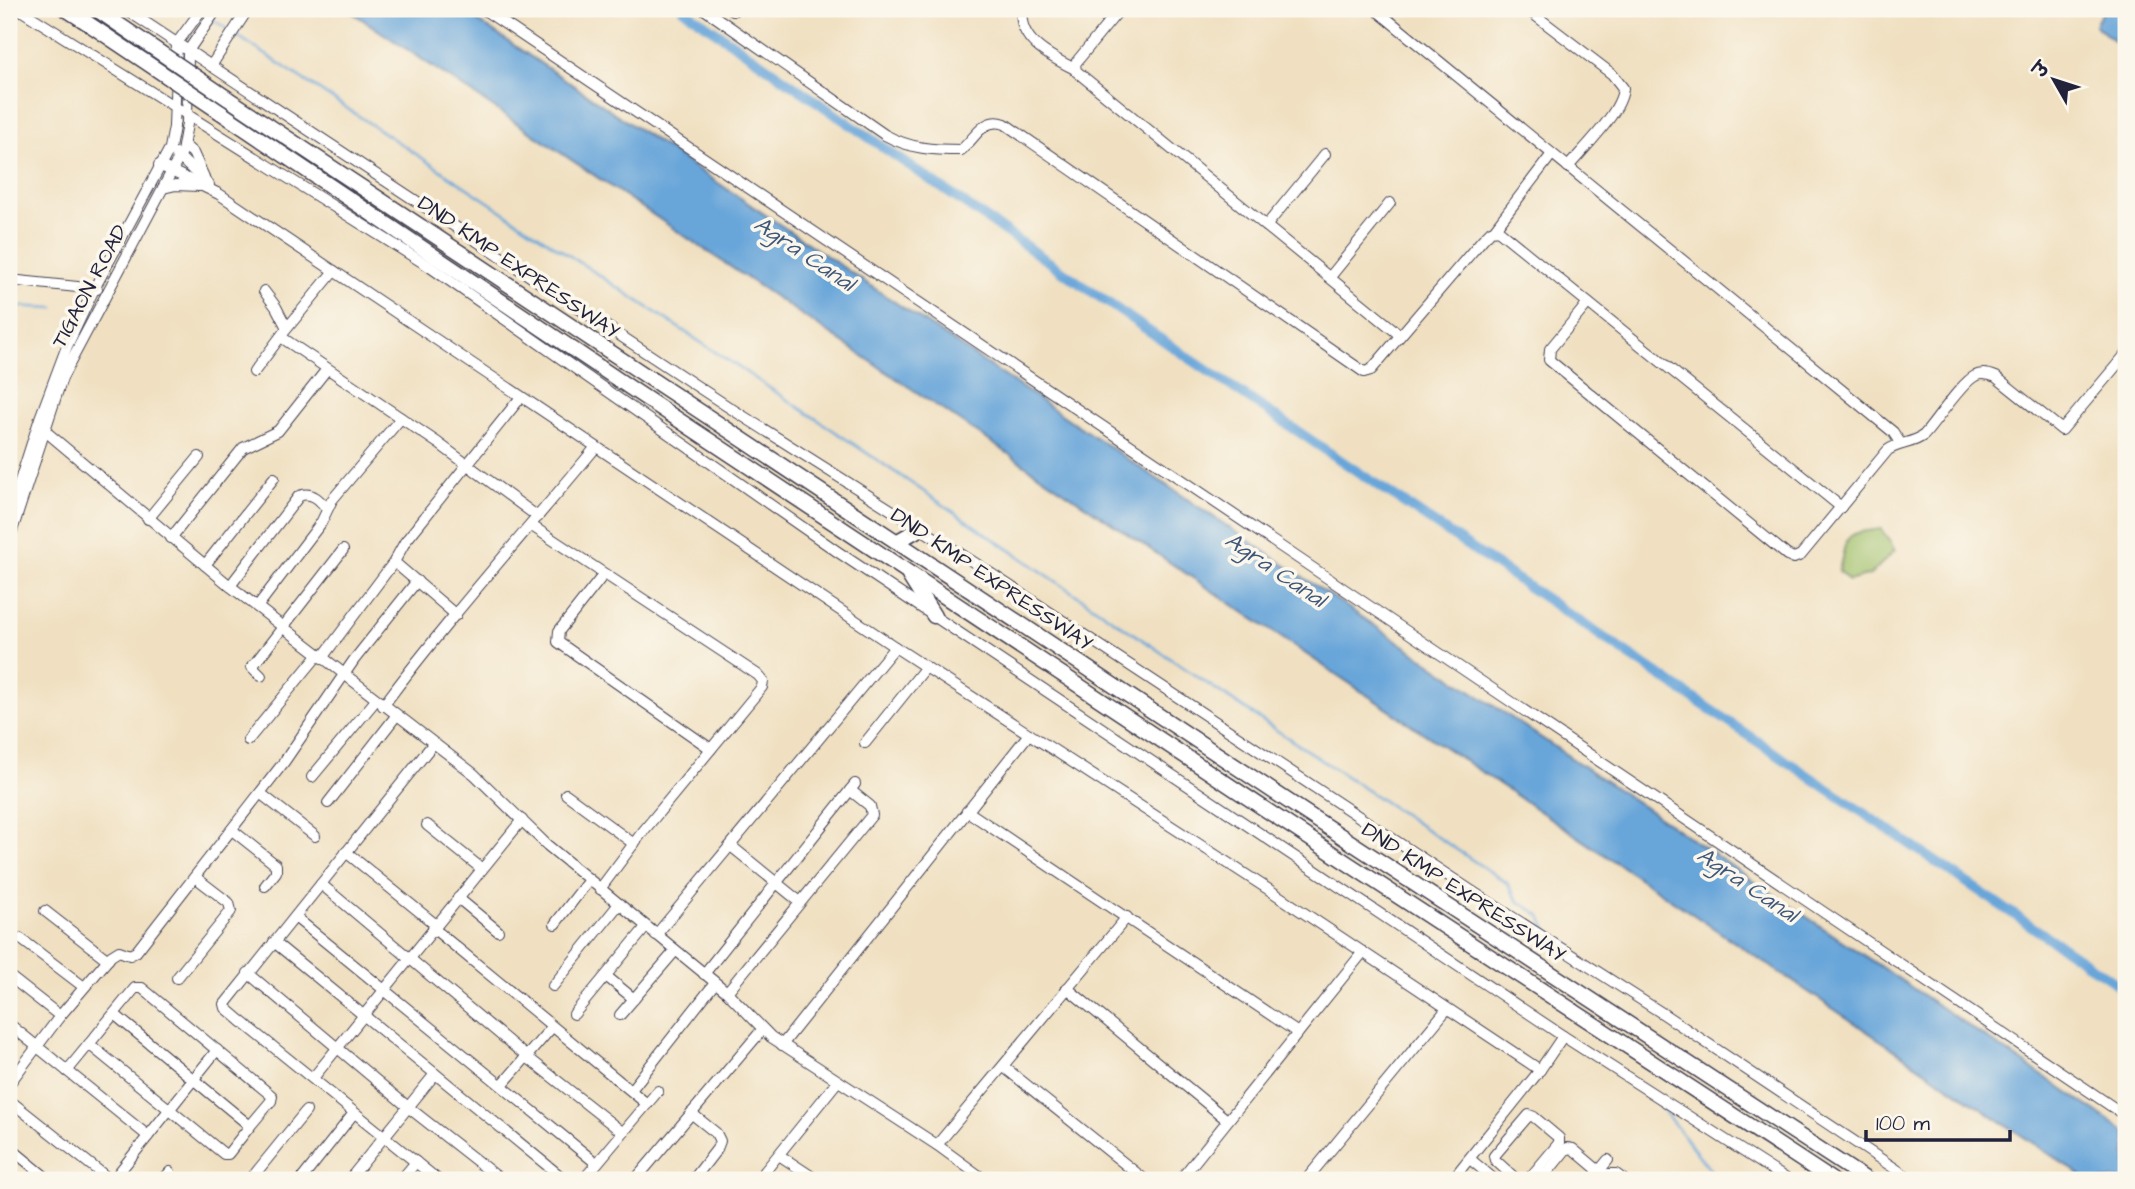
<svg xmlns="http://www.w3.org/2000/svg" width="2135" height="1189" font-family="'Architects Daughter','Playpen Sans Deva',sans-serif">
<style>
.green{fill:#9fbf68;stroke:#607052;stroke-width:2}
.water{fill:#67a5d9;stroke:#44648a;stroke-width:2}
.lines{fill:none;stroke-linecap:round;stroke-linejoin:round}
.stream{stroke:#67a5d9;stroke-width:2.5}
.canal{stroke:#67a5d9;stroke-width:10}
.minor-casing{stroke:#413e4f;stroke-width:12}
.highway-casing{stroke:#413e4f;stroke-width:17}
.minor{stroke:#fff;stroke-width:10}
.highway{stroke:#fff;stroke-width:14}
.highway-bridge-casing{stroke:#413e4f;stroke-width:17;stroke-linecap:butt}
.highway-bridge{stroke:#fff;stroke-width:14}
.labels{text-anchor:middle;stroke-width:7;stroke-linejoin:round;paint-order:stroke}
.street-label{font-size:21px;fill:#22223b;stroke:#fbf7ec}
.water-label{font-size:23px;font-style:italic;fill:#3e567a;stroke:#fbf7ec}
</style>
<rect width="100%" height="100%" fill="#fbf7ec"/>
<filter id="ink" filterUnits="userSpaceOnUse"><feTurbulence type="fractalNoise" baseFrequency=".0143" numOctaves="2"/><feDisplacementMap in="SourceGraphic" scale="14" xChannelSelector="R" yChannelSelector="G"/><feConvolveMatrix kernelMatrix="1 2 1 2 8 2 1 2 1" color-interpolation-filters="sRGB"/></filter>
<filter id="wash" filterUnits="userSpaceOnUse"><feTurbulence type="fractalNoise" baseFrequency=".00686" numOctaves="4" result="noise"/><feDisplacementMap in="SourceGraphic" scale="28" xChannelSelector="R" yChannelSelector="G"/><feGaussianBlur stdDeviation="1.57" result="paint"/><feColorMatrix in="noise" values="0 0 0 0 0 0 0 0 0 0 0 0 0 0 0 0 0 1.4 0 .05"/><feComposite in="paint" operator="in"/></filter>
<g filter="url(#wash)">
<rect width="100%" height="100%" fill="#f0e0c1"/>
<path class="green" d="M 1881,529 L 1895,550 L 1870,575 L 1849,581 L 1839,571 C 1848,534 1842,534 1881,529 Z"/>
<g class="water">
<path d="M 347,9 L 460,9 L 2126,1132 L 2126,1180 L 2088,1180 Z"/>
<path d="M 2104,9 L 2126,9 L 2126,51 L 2095,25 Z"/>
</g>
<g class="lines">
<g class="stream">
<path d="M 212,19 L 230,31"/>
<path d="M 236,35 L 818,420 L 1276,730 L 1507,883 L 1518,901 L 1541,916 L 1549,934"/>
<path d="M 9,306 L 54,308"/>
<path d="M 1656,1101 L 1718,1180"/>
</g>
<path class="canal" d="M 683,9 L 1146,329 L 2126,990"/>
</g>
</g>
<g filter="url(#ink)">
<g class="lines">
<g class="minor-casing">
<g id="minor">
<path d="M 19,9 L 430,267 L 838,552 L 1563,1036 L 1788,1180"/>
<path d="M 125,9 L 727,406 L 975,563 L 1470,890 L 1665,1015 L 1912,1180"/>
<path d="M 483,9 L 2126,1116"/>
<path d="M 704,9 L 885,135 C 911,149 933,150 961,150 C 975,139 983,116 1005,124 L 1364,372 L 1371,370 L 1483,239 L 1491,231 L 1498,230 L 1841,507"/>
<path d="M 1022,9 C 1017,41 1051,57 1075,69"/>
<path d="M 1120,9 L 1078,60 L 1075,64 L 1076,71 L 1400,335"/>
<path d="M 1375,9 L 1893,432 L 1901,444"/>
<path d="M 1527,9 L 1612,74 L 1623,88 C 1622,112 1583,149 1568,167"/>
<path d="M 733,11 L 734,9"/>
<path d="M 211,66 L 248,9"/>
<path d="M 184,145 L 193,153 L 204,177"/>
<path d="M 176,154 L 209,185"/>
<path d="M 159,165 L 219,194 L 895,647 L 1271,891 L 1540,1070"/>
<path d="M 163,188 L 176,185 L 199,186"/>
<path d="M 1266,226 L 1325,154"/>
<path d="M 1494,230 L 1552,154"/>
<path d="M 1330,277 L 1390,203"/>
<path d="M 9,280 L 97,289"/>
<path d="M 264,291 L 276,307 L 287,328"/>
<path d="M 1588,303 L 1550,349 L 1549,360 L 1787,555 L 1794,558 L 1801,555 L 1888,450 C 1899,442 1913,444 1924,435 C 1936,422 1961,383 1975,376 C 1982,372 1989,374 1996,377 L 2062,430 L 2126,354"/>
<path d="M 281,337 L 438,443 L 538,517"/>
<path d="M 254,372 L 284,332 L 334,271"/>
<path d="M 44,430 L 230,586 L 474,774 L 547,845 L 727,992 L 771,1037 L 937,1145 L 985,1180"/>
<path d="M 9,515 L 40,418 L 67,346 L 94,289 L 170,148 L 174,127 L 177,43 L 202,9"/>
<path d="M 148,519 L 199,457"/>
<path d="M 532,526 L 758,675 L 763,681 L 762,687 L 641,834 L 600,889"/>
<path d="M 171,538 L 243,448 L 278,431 L 327,369"/>
<path d="M 9,540 L 62,378 L 182,152 L 187,124 L 188,51 L 217,9"/>
<path d="M 394,562 L 456,615"/>
<path d="M 205,565 L 274,478"/>
<path d="M 604,574 L 559,631 L 558,642 L 711,749"/>
<path d="M 230,586 L 299,496 C 312,491 320,500 327,509"/>
<path d="M 257,607 L 321,523 L 332,500 L 401,418"/>
<path d="M 322,658 L 394,562 L 405,542 L 521,397"/>
<path d="M 261,676 L 252,667 L 343,550"/>
<path d="M 383,706 C 450,616 525,533 596,447"/>
<path d="M 248,740 L 318,655"/>
<path d="M 865,743 L 926,667"/>
<path d="M 433,744 L 225,1004 L 226,1008 L 240,1020 L 438,1180"/>
<path d="M 312,777 L 376,700"/>
<path d="M 260,793 L 315,836"/>
<path d="M 566,794 L 634,844"/>
<path d="M 328,803 L 396,716"/>
<path d="M 967,811 L 1298,1033"/>
<path d="M 427,825 L 482,869"/>
<path d="M 232,830 L 276,865 L 276,872 L 265,886"/>
<path d="M 731,846 L 800,902"/>
<path d="M 346,852 L 436,925"/>
<path d="M 321,884 L 527,1057 L 622,1132"/>
<path d="M 458,898 L 498,931"/>
<path d="M 45,911 L 108,960"/>
<path d="M 295,917 L 596,1163"/>
<path d="M 555,924 L 589,880"/>
<path d="M 433,928 L 647,1104"/>
<path d="M 656,935 L 895,647"/>
<path d="M 21,939 L 84,987"/>
<path d="M 274,942 L 565,1180"/>
<path d="M 248,973 L 408,1107 L 501,1180"/>
<path d="M 704,974 L 855,784"/>
<path d="M 9,976 L 60,1016"/>
<path d="M 606,976 L 634,999"/>
<path d="M 177,978 L 231,911 L 229,903 L 195,877"/>
<path d="M 553,986 L 619,904"/>
<path d="M 1067,988 L 1227,1120"/>
<path d="M 727,992 L 872,815 L 870,806 L 850,790"/>
<path d="M 574,1014 L 646,927"/>
<path d="M 620,1015 L 675,951"/>
<path d="M 9,1024 L 148,1136"/>
<path d="M 89,1044 L 224,1154 L 228,1154 L 250,1126 L 114,1014"/>
<path d="M 782,1045 L 1029,734"/>
<path d="M 1004,1067 L 1145,1180"/>
<path d="M 67,1071 L 135,988 L 142,988 L 272,1096 L 271,1101 L 250,1126"/>
<path d="M 313,1078 L 522,820"/>
<path d="M 9,1084 L 60,1016 L 111,956 L 119,951 L 130,955 L 136,952 L 284,762 L 354,660 L 417,581"/>
<path d="M 502,1085 L 552,1027"/>
<path d="M 631,1090 L 715,983"/>
<path d="M 9,1100 L 110,1180"/>
<path d="M 691,1113 L 716,1133 L 720,1141 L 717,1149 L 693,1180"/>
<path d="M 937,1145 L 1127,917"/>
<path d="M 9,1147 L 49,1180"/>
<path d="M 779,1155 L 817,1180"/>
<path d="M 1470,1159 L 1495,1180"/>
<path d="M 113,1180 L 217,1050"/>
<path d="M 163,1180 L 170,1172"/>
<path d="M 250,1180 L 306,1111"/>
<path d="M 301,1180 L 354,1113"/>
<path d="M 349,1180 L 435,1074"/>
<path d="M 401,1180 L 416,1162"/>
<path d="M 583,1180 L 658,1091"/>
<path d="M 635,1180 L 762,1030"/>
<path d="M 758,1180 L 837,1082"/>
<path d="M 1180,1180 L 1363,952"/>
<path d="M 1306,1180 L 1447,1009"/>
<path d="M 1452,1180 L 1540,1070 L 1563,1036"/>
<path d="M 1517,1180 L 1495,1160 L 1494,1156 L 1529,1115 L 1534,1117 L 1559,1138 L 1559,1143 L 1528,1180"/>
<path d="M 1541,1180 L 1567,1148 L 1573,1149 L 1599,1171 L 1608,1160"/>
<path d="M 1592,1180 L 1599,1171"/>
<path d="M 1603,1180 L 1608,1174 L 1616,1174 L 1624,1180"/>
</g>
</g>
<g class="highway-casing">
<g id="highway">
<path d="M 66,9 L 83,20"/>
<path d="M 227,98 L 1303,811 L 1867,1180"/>
<path d="M 220,112 L 632,389 L 1289,825 L 1832,1180"/>
<path d="M 898,541 L 921,528"/>
<path d="M 909,576 L 934,616"/>
</g>
</g>
<use href="#minor" class="minor"/>
<use href="#highway" class="highway"/>
<g class="highway-bridge-casing">
<g id="highway-bridge">
<path d="M 96,9 L 227,98"/>
<path d="M 83,20 L 220,112"/>
</g>
</g>
<use href="#highway-bridge" class="highway-bridge"/>
</g>
</g>
<g class="labels">
<g class="street-label">
<text transform="translate(519 267) rotate(34)" y="7">DND KMP EXPRESSWAY</text>
<text transform="translate(89 286) rotate(-62)" y="7">TIGAON ROAD</text>
<text transform="translate(992 579) rotate(34)" y="7">DND KMP EXPRESSWAY</text>
<text transform="translate(1464 892) rotate(33)" y="7">DND KMP EXPRESSWAY</text>
</g>
<g class="water-label">
<text transform="translate(805 253) rotate(34)" y="8">Agra Canal</text>
<text transform="translate(1276 569) rotate(34)" y="8">Agra Canal</text>
<text transform="translate(1748 884) rotate(34)" y="8">Agra Canal</text>
</g>
</g>
<rect width="2135" height="1189" fill="none" stroke="#fbf7ec" stroke-width="35"/>
<g transform="translate(2054 80) rotate(309)" stroke="#fbf7ec" stroke-width="5" paint-order="stroke">
<path d="M0-5L12 26L0 18L-12 26Z" fill="#22223b"/>
<text y="-10" font-size="19" font-weight="bold" text-anchor="middle" fill="#22223b">उ</text>
</g>
<path d="M1866 1130v10h144v-10" fill="none" stroke="#22223b" stroke-width="3.5"/>
<text x="1876" y="1130" font-size="21" fill="#22223b" stroke="#fbf7ec" stroke-width="5" paint-order="stroke">100 m</text>
</svg>
